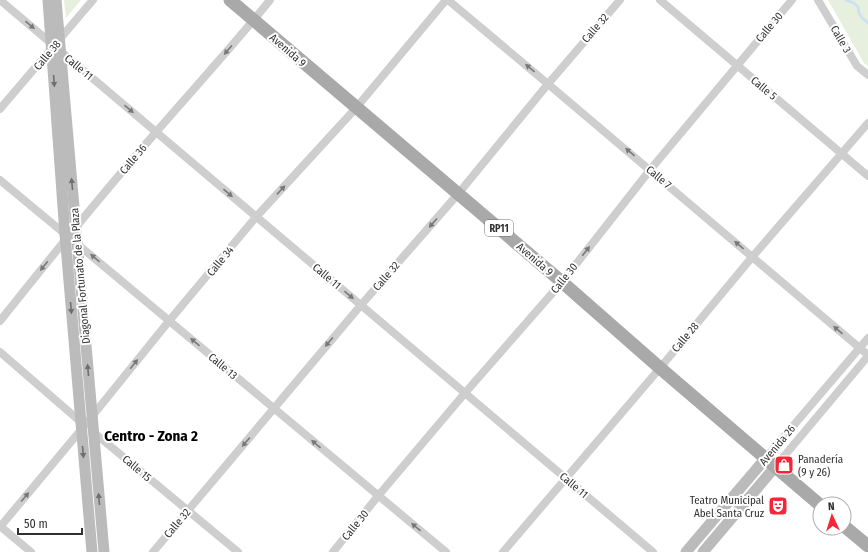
<svg xmlns="http://www.w3.org/2000/svg" width="868" height="552" font-family="'Fira Sans Condensed',sans-serif">
<style>
.green{fill:#e7efde}
.lines{fill:none;stroke-linecap:round;stroke-linejoin:round}
.stream{stroke:#c9e1f0;stroke-width:2.5}
.street{stroke:#cecece;stroke-width:8}
.secondary{stroke:#bbb;stroke-width:11}
.primary{stroke:#a9a9a9;stroke-width:13}
.oneway{fill:#787878}
.oneway2{fill:#6f6f6f}
.labels{text-anchor:middle;stroke-width:4;stroke-linejoin:round;paint-order:stroke}
.shield{fill:#fff;stroke:#6f6f6f;stroke-width:1}
.shield-label{font-size:10px;font-weight:bold;fill:#313131}
.street-label{font-size:11px;fill:#313131;stroke:#fff}
.poi-label{font-size:11px;fill:#313131;stroke:#fff;text-anchor:start}
.district-label{font-size:15px;font-weight:bold;fill:#000;stroke:#fff}
</style>
<rect width="100%" height="100%" fill="#fff"/>
<g class="green">
<path d="M 64,0 L 81,0 L 66,18 Z"/>
<path d="M 828,0 L 868,0 L 868,66 L 864,63 Z"/>
</g>
<g class="lines">
<path class="stream" d="M 846,0 L 854,3 L 858,7 L 859,13 L 862,18 L 868,23"/>
<g class="street">
<path d="M 0,0 L 653,552"/>
<path d="M 448,0 L 548,84 L 868,355"/>
<path d="M 660,0 L 868,176"/>
<path d="M 818,0 L 857,66 L 868,75"/>
<path d="M 0,109 L 93,0"/>
<path d="M 0,180 L 65,234 L 76,243 L 446,552"/>
<path d="M 0,321 C 51,257 103,193 157,131 C 195,87 234,45 270,0"/>
<path d="M 0,352 L 82,423"/>
<path d="M 92,431 L 238,552"/>
<path d="M 765,459 L 868,338"/>
<path d="M 775,467 L 868,356"/>
<path d="M 0,526 L 31,552"/>
<path d="M 0,527 L 85,425 L 169,321 L 256,217 L 356,108 L 446,0"/>
<path d="M 153,552 L 361,305 L 458,194 L 548,84 L 620,0"/>
<path d="M 333,552 L 378,496 L 465,393 L 562,282 L 650,170 L 792,0"/>
<path d="M 503,552 L 660,368 L 753,256 L 868,123"/>
</g>
<g class="secondary">
<path d="M 48,0 L 65,234 L 92,552"/>
<path d="M 56,0 L 104,552"/>
<path d="M 686,552 L 765,459"/>
<path d="M 703,552 L 775,467"/>
</g>
<g class="primary">
<path d="M 230,0 L 562,282 L 660,368 L 820,505"/>
<path d="M 844,526 L 868,546"/>
</g>
</g>
<defs><path id="oneway-solid" d="M-6-.8H1V-3.2L6.5 0L1 3.2V.8H-6Z"/></defs>
<g class="oneway">
<use href="#oneway-solid" transform="translate(30 25) rotate(40)"/>
<use href="#oneway-solid" transform="translate(228 50) rotate(131)"/>
<use href="#oneway-solid" transform="translate(530 68) rotate(-140)"/>
<use href="#oneway-solid" transform="translate(129 109) rotate(40)"/>
<use href="#oneway-solid" transform="translate(630 152) rotate(-140)"/>
<use href="#oneway-solid" transform="translate(281 190) rotate(-47)"/>
<use href="#oneway-solid" transform="translate(228 193) rotate(40)"/>
<use href="#oneway-solid" transform="translate(433 223) rotate(131)"/>
<use href="#oneway-solid" transform="translate(739 245) rotate(-140)"/>
<use href="#oneway-solid" transform="translate(586 251) rotate(-52)"/>
<use href="#oneway-solid" transform="translate(95 258) rotate(-140)"/>
<use href="#oneway-solid" transform="translate(44 266) rotate(129)"/>
<use href="#oneway-solid" transform="translate(349 295) rotate(40)"/>
<use href="#oneway-solid" transform="translate(838 330) rotate(-139)"/>
<use href="#oneway-solid" transform="translate(195 342) rotate(-140)"/>
<use href="#oneway-solid" transform="translate(329 342) rotate(130)"/>
<use href="#oneway-solid" transform="translate(134 364) rotate(-51)"/>
<use href="#oneway-solid" transform="translate(246 442) rotate(130)"/>
<use href="#oneway-solid" transform="translate(316 444) rotate(-140)"/>
<use href="#oneway-solid" transform="translate(25 497) rotate(-50)"/>
<use href="#oneway-solid" transform="translate(416 527) rotate(-140)"/>
</g>
<g class="oneway2">
<use href="#oneway-solid" transform="translate(54 81) rotate(86)"/>
<use href="#oneway-solid" transform="translate(72 184) rotate(-95)"/>
<use href="#oneway-solid" transform="translate(71 308) rotate(85)"/>
<use href="#oneway-solid" transform="translate(88 370) rotate(-95)"/>
<use href="#oneway-solid" transform="translate(83 452) rotate(85)"/>
<use href="#oneway-solid" transform="translate(99 499) rotate(-95)"/>
</g>
<defs>
<g id="shop-square" transform="scale(1)"><rect x="-9" y="-9" width="18" height="18" rx="4" fill="#f62537" stroke="#fff"/><path d="M-5-2.5h2.3a2.7 3.5 0 0 1 5.4 0H5L5.5 6h-11ZM-1.5-2.5h3a1.5 2.3 0 0 0-3 0Z" fill="#fff"/></g>
<g id="theatre-square" transform="scale(1)"><rect x="-9" y="-9" width="18" height="18" rx="4" fill="#f62537" stroke="#fff"/><path d="M-5-5.5Q0-4 5-5.5V0Q5 5 0 6Q-5 5-5 0ZM-3.3-2.5H-1v1.5H-3.3ZM1-2.5H3.3v1.5H1ZM-2.8 1Q0 5.5 2.8 1Z" fill="#fff"/></g>
</defs>
<g fill-rule="evenodd">
<use href="#shop-square" x="784" y="465"/>
<use href="#theatre-square" x="778" y="506"/>
</g>
<g class="labels">
<rect class="shield" x="485" y="220" width="28" height="16" rx="3"/>
<g class="shield-label">
<text x="499" y="232">RP11</text>
</g>
<g class="street-label">
<text transform="translate(769 27) rotate(-50)" y="4">Calle 30</text>
<text transform="translate(595 28) rotate(-49)" y="4">Calle 32</text>
<text transform="translate(841 39) rotate(60)" y="4">Calle 3</text>
<text transform="translate(288 50) rotate(41)" y="4">Avenida 9</text>
<text transform="translate(47 55) rotate(-50)" y="4">Calle 38</text>
<text transform="translate(79 67) rotate(40)" y="4">Calle 11</text>
<text transform="translate(764 88) rotate(40)" y="4">Calle 5</text>
<text transform="translate(133 159) rotate(-50)" y="4">Calle 36</text>
<text transform="translate(659 177) rotate(40)" y="4">Calle 7</text>
<text transform="translate(535 259) rotate(41)" y="4">Avenida 9</text>
<text transform="translate(220 261) rotate(-50)" y="4">Calle 34</text>
<text transform="translate(80 276) rotate(-95)" y="4">Diagonal Fortunato de la Plaza</text>
<text transform="translate(327 276) rotate(40)" y="4">Calle 11</text>
<text transform="translate(386 276) rotate(-49)" y="4">Calle 32</text>
<text transform="translate(564 278) rotate(-51)" y="4">Calle 30</text>
<text transform="translate(685 337) rotate(-50)" y="4">Calle 28</text>
<text transform="translate(223 366) rotate(40)" y="4">Calle 13</text>
<text transform="translate(777 445) rotate(-50)" y="4">Avenida 26</text>
<text transform="translate(137 468) rotate(40)" y="4">Calle 15</text>
<text transform="translate(574 485) rotate(40)" y="4">Calle 11</text>
<text transform="translate(177 523) rotate(-50)" y="4">Calle 32</text>
<text transform="translate(355 525) rotate(-51)" y="4">Calle 30</text>
</g>
<g class="poi-label">
<text x="798" y="463">Panadería<tspan x="798" dy="13">(9 y 26)</tspan></text>
<text x="764" y="504" text-anchor="end">Teatro Municipal<tspan x="764" dy="13">Abel Santa Cruz</tspan></text>
</g>
<g class="district-label">
<text x="151" y="441">Centro - Zona 2</text>
</g>
</g>
<g transform="translate(832 516) rotate(356)"><circle r="19" fill="#ffffff" stroke="#adadad"/>
<path d="M0-3L7 15L0 10L-7 15Z" fill="#f62537"/>
<text y="-6" font-size="11" font-weight="bold" text-anchor="middle" fill="#313131">N</text>
</g>
<path d="M18 528v6h64v-6" fill="none" stroke="#313131" stroke-width="2"/>
<text x="24" y="528" font-size="12" fill="#313131" stroke="#ffffff" stroke-width="3" paint-order="stroke">50 m</text>
</svg>
